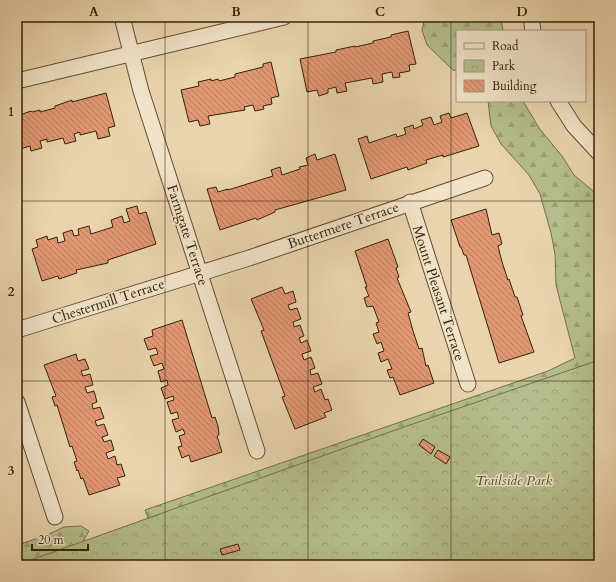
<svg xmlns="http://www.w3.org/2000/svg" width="616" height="582" font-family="Cardo,serif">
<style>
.forest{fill:url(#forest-firs);stroke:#747049}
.park{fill:url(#park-crowns);stroke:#747049}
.building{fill:url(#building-back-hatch);stroke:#352207}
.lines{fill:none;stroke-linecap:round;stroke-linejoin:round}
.minor-casing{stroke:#624e30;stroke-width:17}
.minor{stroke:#f1e3ca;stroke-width:15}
.grid{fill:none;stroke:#352207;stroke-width:1;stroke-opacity:0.55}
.labels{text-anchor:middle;stroke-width:3;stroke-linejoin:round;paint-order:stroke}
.street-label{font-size:14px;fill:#352207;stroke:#f1e3ca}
.park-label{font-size:14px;font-style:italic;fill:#554928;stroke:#f1e3ca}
.neatline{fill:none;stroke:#352207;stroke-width:1.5}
.grid-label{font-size:13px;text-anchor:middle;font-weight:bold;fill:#352207}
</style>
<defs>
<pattern id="forest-firs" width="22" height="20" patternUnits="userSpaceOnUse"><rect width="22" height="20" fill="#b4bd8b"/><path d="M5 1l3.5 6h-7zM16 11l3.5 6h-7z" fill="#9ba276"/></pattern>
<pattern id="park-crowns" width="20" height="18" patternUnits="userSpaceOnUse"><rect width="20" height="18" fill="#b4bd8b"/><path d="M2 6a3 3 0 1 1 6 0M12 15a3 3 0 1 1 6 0" fill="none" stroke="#9ba276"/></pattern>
<pattern id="building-back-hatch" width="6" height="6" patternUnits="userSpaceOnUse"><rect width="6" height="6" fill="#e29773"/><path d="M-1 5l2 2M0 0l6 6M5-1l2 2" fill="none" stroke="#b87b5c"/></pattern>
</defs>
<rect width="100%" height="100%" fill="#e9d4ad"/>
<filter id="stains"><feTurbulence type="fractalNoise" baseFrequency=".005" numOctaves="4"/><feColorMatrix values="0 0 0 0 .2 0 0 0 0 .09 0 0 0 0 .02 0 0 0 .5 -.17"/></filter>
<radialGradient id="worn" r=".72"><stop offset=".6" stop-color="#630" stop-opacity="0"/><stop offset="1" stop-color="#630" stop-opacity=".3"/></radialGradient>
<g class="forest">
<path d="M 425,17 L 503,17 L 501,19 L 503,31 L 457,31 L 457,71 L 453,70 L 427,45 L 422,30 Z"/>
<path d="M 488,101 L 523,101 L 539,128 L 562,156 L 574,175 L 599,196 L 599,409 L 151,525 L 145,510 L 548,371 L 575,358 L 556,285 L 555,254 L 551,233 L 540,194 L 529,175 L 501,144 L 491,126 Z"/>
<path d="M 81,526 L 89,531 L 81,545 L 17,565 L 17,545 L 45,536 L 64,527 Z"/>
</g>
<path class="park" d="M 599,360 L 599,565 L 17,565 L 381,435 Z"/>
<g class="building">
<path d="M 408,31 L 416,64 L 409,65 L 410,71 L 399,73 L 400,77 L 393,78 L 392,72 L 382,74 L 383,82 L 373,84 L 372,78 L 345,83 L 347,91 L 337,93 L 336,87 L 328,89 L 328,93 L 319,96 L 317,90 L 307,92 L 300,59 L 336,52 L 336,50 L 355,46 L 355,47 L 373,43 L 373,41 L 391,37 L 391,35 Z"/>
<path d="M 271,62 L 279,96 L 271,98 L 272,104 L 263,106 L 264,109 L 255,111 L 253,105 L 244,107 L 245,110 L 208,116 L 210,124 L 200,126 L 198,120 L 189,122 L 181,90 L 199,86 L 198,82 L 211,79 L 211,81 L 218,79 L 219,81 L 235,77 L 235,74 L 263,67 L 263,64 Z"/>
<path d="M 106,93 L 115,126 L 108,128 L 110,136 L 98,139 L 96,131 L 80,135 L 80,132 L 74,134 L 76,141 L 65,144 L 63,138 L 47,142 L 47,139 L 40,141 L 42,148 L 31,151 L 30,146 L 17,150 L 17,116 L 31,111 L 32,112 L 40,110 L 40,112 L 55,108 L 55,106 L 72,100 L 72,102 Z"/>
<path d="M 449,113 L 451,118 L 467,113 L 479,146 L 443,157 L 443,155 L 426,160 L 427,163 L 408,170 L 407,167 L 371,179 L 358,139 L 367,136 L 369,143 L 396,134 L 397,137 L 406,134 L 404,128 L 413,125 L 414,129 L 423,125 L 421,120 L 431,117 L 434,125 L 442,122 L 440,116 Z"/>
<path d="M 315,154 L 317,160 L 335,154 L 346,190 L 275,210 L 275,212 L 257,220 L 256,218 L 220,230 L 207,189 L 216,187 L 218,192 L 228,189 L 228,190 L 273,176 L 271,170 L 280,167 L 282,175 L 300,169 L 299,167 L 308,165 L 306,158 Z"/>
<path d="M 137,206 L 139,214 L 146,212 L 156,244 L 108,260 L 108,263 L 76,270 L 77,273 L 59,279 L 58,276 L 42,281 L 32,249 L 38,247 L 36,240 L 47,236 L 48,240 L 57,237 L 58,243 L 65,241 L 63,233 L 72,230 L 74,236 L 79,235 L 78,229 L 89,226 L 91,234 L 113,227 L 111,220 L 122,216 L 124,223 L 130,221 L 126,209 Z"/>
<path d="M 486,209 L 492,235 L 499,233 L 502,244 L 498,246 L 502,262 L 508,280 L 509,279 L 515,297 L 517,297 L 523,315 L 521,316 L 534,352 L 499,363 L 466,255 L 464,255 L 461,247 L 460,247 L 451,220 Z"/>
<path d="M 388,239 L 398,267 L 396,268 L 399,277 L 397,278 L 411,312 L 408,313 L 413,331 L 419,349 L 422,348 L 426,366 L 428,365 L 434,383 L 400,395 L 393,377 L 390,378 L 387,370 L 392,369 L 388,359 L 381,362 L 378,353 L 384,351 L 381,342 L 377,344 L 373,334 L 379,332 L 376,323 L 379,322 L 373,306 L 367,307 L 364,298 L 369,296 L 365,287 L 367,287 L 355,251 Z"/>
<path d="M 282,287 L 285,294 L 293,291 L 296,302 L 288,305 L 290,310 L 297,308 L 301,319 L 293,322 L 294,327 L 300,325 L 304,336 L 299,338 L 301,343 L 307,340 L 311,351 L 302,354 L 304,360 L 311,357 L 315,368 L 310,370 L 311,375 L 318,373 L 322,384 L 313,387 L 315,392 L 321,389 L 325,400 L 328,399 L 332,410 L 324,413 L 326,417 L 295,429 L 282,397 L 285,396 L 261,331 L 264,330 L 251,299 Z"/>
<path d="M 182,320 L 212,418 L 215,417 L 218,426 L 219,435 L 217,436 L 222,452 L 191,462 L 189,455 L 182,458 L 178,447 L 182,446 L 179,436 L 185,434 L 183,429 L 176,432 L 172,420 L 179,418 L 177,412 L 171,414 L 167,402 L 174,400 L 173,396 L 165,399 L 161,388 L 168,385 L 167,380 L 161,382 L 158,371 L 164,369 L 162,363 L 154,366 L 150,356 L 158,354 L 156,348 L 148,350 L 144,339 L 153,336 L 152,330 Z"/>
<path d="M 76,354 L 78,361 L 85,359 L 89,369 L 81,371 L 83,376 L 90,374 L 93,385 L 85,387 L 87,393 L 94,391 L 97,402 L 92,404 L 93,409 L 100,407 L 104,418 L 95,421 L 97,426 L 104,424 L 108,435 L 102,437 L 104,442 L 111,440 L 114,450 L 106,453 L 108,459 L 115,456 L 117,465 L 121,464 L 125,476 L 117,478 L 120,485 L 89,495 L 83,478 L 81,479 L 78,470 L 77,471 L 74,462 L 77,461 L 72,446 L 70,447 L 57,405 L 55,406 L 52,397 L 56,396 L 44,365 Z"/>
<path d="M 423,439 L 435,447 L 431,454 L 419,445 Z"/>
<path d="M 438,450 L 450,457 L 446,464 L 434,456 Z"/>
<path d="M 238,544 L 240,550 L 222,555 L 220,549 Z"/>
</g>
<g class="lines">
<g class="minor-casing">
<g id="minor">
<path d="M 122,17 L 141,91 L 257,451"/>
<path d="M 531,17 L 533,31"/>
<path d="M 17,81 L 284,17"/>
<path d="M 558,101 L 574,126 L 599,153"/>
<path d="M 410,202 L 468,384"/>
<path d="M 17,330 L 249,258 L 485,178"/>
<path d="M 17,402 L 55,517"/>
</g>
</g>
<use href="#minor" class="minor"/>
</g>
<path class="grid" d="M 165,17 L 165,565M 308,17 L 308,565M 451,17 L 451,565M 17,201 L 599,201M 17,381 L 599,381"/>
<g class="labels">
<g class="street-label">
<text transform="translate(343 225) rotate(-19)" y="5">Buttermere Terrace</text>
<text transform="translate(188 235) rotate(72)" y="5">Farmgate Terrace</text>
<text transform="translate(439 293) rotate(72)" y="5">Mount Pleasant Terrace</text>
<text transform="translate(108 301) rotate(-18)" y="5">Chestermill Terrace</text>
</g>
<g class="park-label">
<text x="514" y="485">Trailside Park</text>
</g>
</g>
<rect width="616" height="582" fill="none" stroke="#e9d4ad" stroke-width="44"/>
<rect x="456" y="30" width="130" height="72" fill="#f1e3ca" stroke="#a6967c"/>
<rect x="464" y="43" width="20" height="6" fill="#f1e3ca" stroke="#a6967c"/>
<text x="492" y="50" font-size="12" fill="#352207">Road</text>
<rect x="464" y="60" width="20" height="12" fill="url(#park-crowns)" stroke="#a6967c"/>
<text x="492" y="70" font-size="12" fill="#352207">Park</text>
<rect x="464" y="80" width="20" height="12" fill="url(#building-back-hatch)" stroke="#a6967c"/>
<text x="492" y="90" font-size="12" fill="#352207">Building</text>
<path d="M32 544v6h56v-6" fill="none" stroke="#352207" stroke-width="2"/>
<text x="38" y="544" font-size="12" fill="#352207" stroke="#f1e3ca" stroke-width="3" paint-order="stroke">20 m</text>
<rect x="22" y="22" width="572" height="538" class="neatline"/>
<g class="grid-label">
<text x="94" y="16">A</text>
<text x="236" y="16">B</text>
<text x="380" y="16">C</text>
<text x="522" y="16">D</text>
<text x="11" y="116">1</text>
<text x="11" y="296">2</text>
<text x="11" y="475">3</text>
</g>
<rect width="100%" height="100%" filter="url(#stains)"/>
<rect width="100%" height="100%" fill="url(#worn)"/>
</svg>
